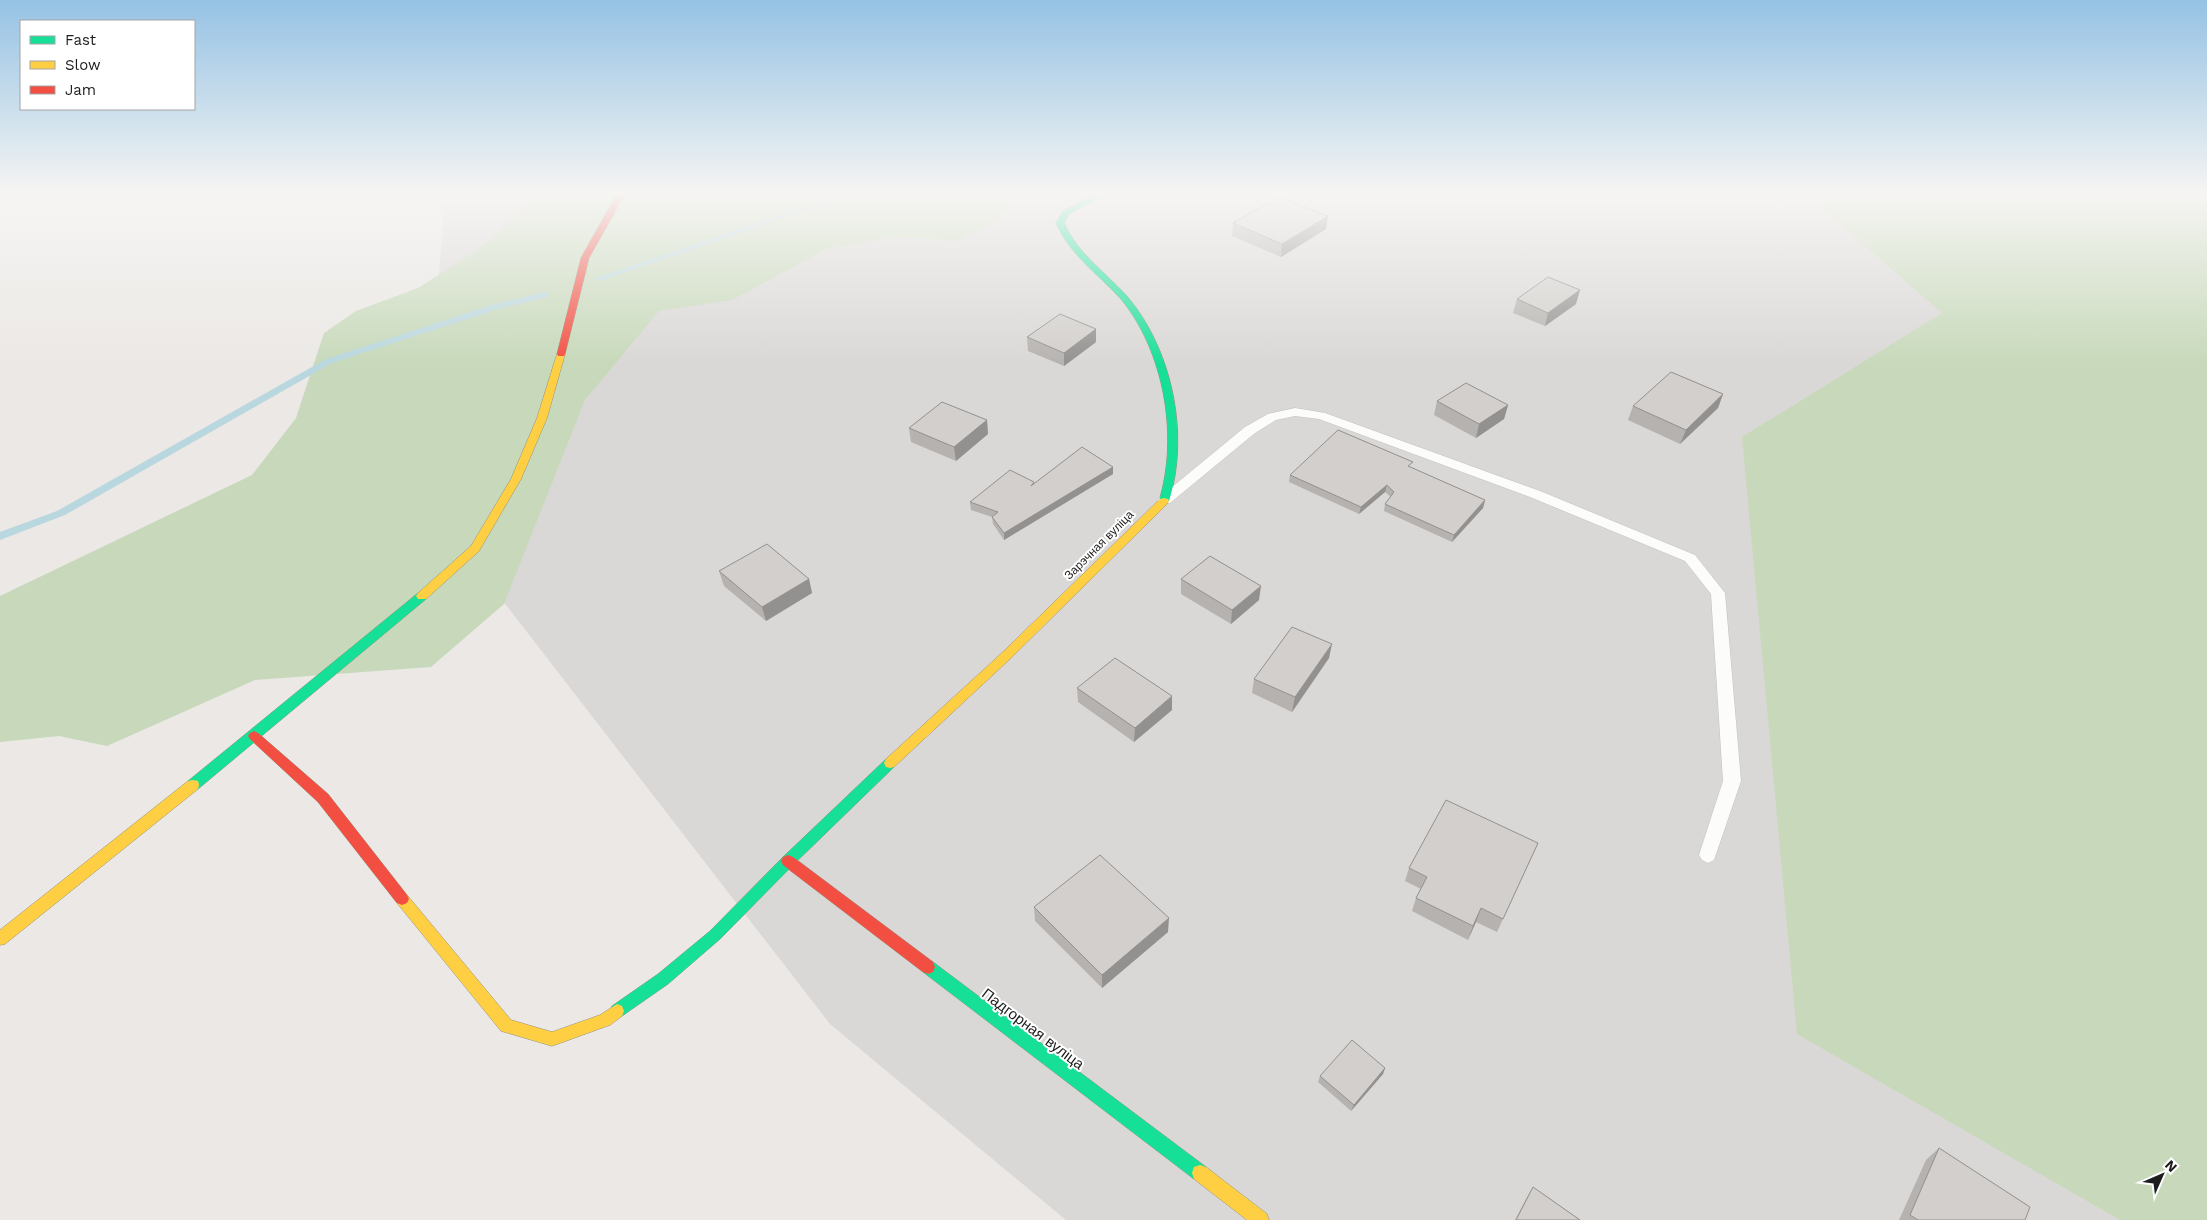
<svg xmlns="http://www.w3.org/2000/svg" width="2207" height="1220" font-family="'Work Sans',sans-serif">
<style>
.residential{fill:#dad8d6}
.forest{fill:#c7d9ba}
.lines{fill:none;stroke-linecap:round;stroke-linejoin:round}
.stream{fill:#b9d7de;fill-rule:evenodd}
.lane-casing{stroke:#c3c2c1;stroke-width:1}
.fast-casing{stroke:#93937d;stroke-width:1}
.slow-casing{stroke:#93937d;stroke-width:1}
.jam-casing{stroke:#93937d;stroke-width:1}
.lane{fill:#fcfcfb;fill-rule:evenodd}
.fast{fill:#16e098;fill-rule:evenodd}
.slow{fill:#ffcf43;fill-rule:evenodd}
.jam{fill:#f24e42;fill-rule:evenodd}
.wall{fill:#b5b2af}
.shaded-wall{fill:#93918f}
.building{fill:#d2cfcc;stroke:#93918f}
.labels{text-anchor:middle;stroke-width:4;stroke-linejoin:round;paint-order:stroke}
.street-label{font-size:12px;fill:#1c1c1c;stroke:#fff}
.near-street-label{font-size:15px;fill:#1c1c1c;stroke:#fff}
</style>
<rect width="100%" height="100%" fill="#ebe8e5"/>
<path class="residential" d="M 414,194 L 2207,194 L 2207,1220 L 1066,1220 L 830,1024 L 421,495 L 444,211 Z"/>
<g class="forest">
<path d="M 542,194 L 1021,194 L 1002,216 L 959,241 L 895,237 L 827,249 L 732,300 L 659,311 L 585,400 L 504,604 L 431,667 L 255,680 L 107,746 L 59,736 L 0,742 L 0,596 L 252,475 L 296,418 L 324,333 L 356,311 L 418,288 L 476,251 Z"/>
<path d="M 1805,194 L 2207,194 L 2207,1220 L 2120,1220 L 1797,1034 L 1742,437 L 1942,313 Z"/>
</g>
<g class="lines">
<g class="stream">
<path d="M 842,194 L 853,194 L 600,281 L 593,279 Z"/>
<path d="M 545,292 L 549,295 L 548,297 L 501,308 L 332,363 L 65,515 L 0,540 L 0,532 L 57,511 L 326,359 L 495,304 Z"/>
</g>
<g class="lane-casing">
<path id="lane" d="M 1295,408 L 1325,413 L 1540,491 L 1695,555 L 1725,593 L 1741,781 L 1714,860 L 1708,863 L 1702,860 L 1699,855 L 1723,781 L 1711,594 L 1685,561 L 1530,497 L 1319,419 L 1295,416 L 1276,420 L 1255,433 L 1170,503 L 1160,503 L 1158,500 L 1160,497 L 1245,427 L 1268,414 Z"/>
</g>
<g class="fast-casing">
<g id="fast">
<path d="M 1096,194 L 1106,194 L 1069,214 L 1064,223 C 1078,254 1104,271 1126,295 C 1172,348 1190,434 1169,501 L 1164,504 L 1159,501 C 1179,436 1164,350 1120,298 C 1097,273 1070,255 1056,223 L 1063,211 Z"/>
<path d="M 422,592 L 426,593 L 428,596 L 426,599 L 198,789 L 193,790 L 188,789 L 187,785 L 188,781 L 418,593 Z"/>
<path d="M 890,758 L 894,759 L 896,763 L 894,767 L 793,865 L 720,939 L 668,984 L 622,1016 L 617,1018 L 612,1016 L 610,1011 L 612,1006 L 658,974 L 710,931 L 783,857 L 886,759 Z"/>
<path d="M 928,960 L 933,962 L 1206,1167 L 1208,1173 L 1206,1179 L 1200,1181 L 1194,1179 L 923,972 L 921,967 L 923,962 Z"/>
</g>
</g>
<g class="slow-casing">
<g id="slow">
<path d="M 561,351 L 565,354 L 547,418 L 521,479 L 479,551 L 426,599 L 418,599 L 416,596 L 418,593 L 471,546 L 511,479 L 537,418 L 557,354 Z"/>
<path d="M 1164,498 L 1168,499 L 1169,501 L 1168,503 L 1012,657 L 894,767 L 890,768 L 886,767 L 884,763 L 886,759 L 1004,651 L 1160,499 Z"/>
<path d="M 193,780 L 198,781 L 199,785 L 198,789 L 5,944 L 0,945 L 0,930 L 188,781 Z"/>
<path d="M 402,893 L 407,895 L 511,1020 L 552,1032 L 600,1015 L 617,1004 L 622,1006 L 624,1011 L 622,1016 L 610,1025 L 552,1046 L 501,1031 L 397,903 L 395,899 L 397,895 Z"/>
<path d="M 1200,1165 L 1206,1167 L 1267,1214 L 1269,1220 L 1247,1220 L 1194,1179 L 1192,1173 L 1194,1167 Z"/>
</g>
</g>
<g class="jam-casing">
<g id="jam">
<path d="M 617,194 L 625,194 L 589,258 L 565,354 L 564,356 L 558,356 L 557,354 L 581,258 Z"/>
<path d="M 254,731 L 258,733 L 328,794 L 407,895 L 409,899 L 407,903 L 402,905 L 397,903 L 318,802 L 250,739 L 248,736 L 250,733 Z"/>
<path d="M 788,855 L 793,857 L 933,962 L 935,967 L 933,972 L 928,974 L 923,972 L 783,865 L 781,861 L 783,857 Z"/>
</g>
</g>
<use href="#lane" class="lane"/>
<use href="#fast" class="fast"/>
<use href="#slow" class="slow"/>
<use href="#jam" class="jam"/>
</g>
<g class="wall">
<path d="M 1233,223 L 1326,229 L 1281,257 L 1232,236 Z"/>
<path d="M 1517,299 L 1576,304 L 1545,326 L 1513,313 Z"/>
<path d="M 1096,329 L 1096,342 L 1064,366 L 1028,351 L 1027,337 Z"/>
<path d="M 1723,394 L 1718,408 L 1680,444 L 1628,420 L 1633,406 Z"/>
<path d="M 1437,401 L 1508,405 L 1504,419 L 1476,438 L 1434,415 Z"/>
<path d="M 987,420 L 988,434 L 956,461 L 911,442 L 909,428 Z"/>
<path d="M 1113,467 L 1113,474 L 1004,540 L 993,524 L 992,517 L 971,510 L 970,502 L 1034,482 L 1034,484 Z"/>
<path d="M 1412,468 L 1485,500 L 1483,508 L 1452,542 L 1384,511 L 1385,504 L 1391,497 L 1385,492 L 1359,514 L 1289,482 L 1290,475 Z"/>
<path d="M 719,571 L 809,579 L 812,593 L 766,621 L 724,586 Z"/>
<path d="M 1181,579 L 1259,600 L 1231,624 L 1181,594 Z"/>
<path d="M 1329,658 L 1292,712 L 1252,693 L 1254,679 Z"/>
<path d="M 1077,688 L 1172,710 L 1134,742 L 1078,702 Z"/>
<path d="M 1538,843 L 1497,932 L 1476,922 L 1468,940 L 1412,911 L 1416,898 L 1421,889 L 1405,881 L 1409,868 Z"/>
<path d="M 1034,907 L 1168,932 L 1102,988 L 1035,921 Z"/>
<path d="M 1385,1068 L 1383,1074 L 1351,1111 L 1318,1082 L 1320,1076 Z"/>
<path d="M 1939,1148 L 2025,1220 L 1899,1220 L 1926,1160 Z"/>
<path d="M 1533,1187 L 1580,1220 L 1515,1220 L 1526,1199 Z"/>
</g>
<g class="shaded-wall">
<path d="M 1328,216 L 1326,229 L 1281,257 L 1282,244 Z"/>
<path d="M 1580,290 L 1576,304 L 1545,326 L 1548,313 Z"/>
<path d="M 1096,329 L 1096,342 L 1064,366 L 1064,353 Z"/>
<path d="M 1723,394 L 1718,408 L 1680,444 L 1686,430 Z"/>
<path d="M 1508,405 L 1504,419 L 1476,438 L 1479,424 Z"/>
<path d="M 987,420 L 988,434 L 956,461 L 954,447 Z"/>
<path d="M 1113,467 L 1113,474 L 1004,540 L 1004,533 Z"/>
<path d="M 1387,485 L 1385,492 L 1359,514 L 1361,507 Z"/>
<path d="M 1485,500 L 1483,508 L 1452,542 L 1454,535 Z"/>
<path d="M 809,579 L 812,593 L 766,621 L 762,607 Z"/>
<path d="M 1261,586 L 1259,600 L 1231,624 L 1232,610 Z"/>
<path d="M 1332,644 L 1329,658 L 1292,712 L 1295,697 Z"/>
<path d="M 1172,696 L 1172,710 L 1134,742 L 1135,728 Z"/>
<path d="M 1481,908 L 1476,922 L 1468,940 L 1473,926 Z"/>
<path d="M 1169,918 L 1168,932 L 1102,988 L 1102,975 Z"/>
<path d="M 1385,1068 L 1383,1074 L 1351,1111 L 1354,1105 Z"/>
</g>
<g class="building">
<path d="M 1279,197 L 1328,216 L 1282,244 L 1233,223 Z"/>
<path d="M 1548,277 L 1580,290 L 1548,313 L 1517,299 Z"/>
<path d="M 1060,314 L 1096,329 L 1064,353 L 1027,337 Z"/>
<path d="M 1671,372 L 1723,394 L 1686,430 L 1633,406 Z"/>
<path d="M 1466,383 L 1508,405 L 1479,424 L 1437,401 Z"/>
<path d="M 942,402 L 987,420 L 954,447 L 909,428 Z"/>
<path d="M 1338,430 L 1413,462 L 1408,466 L 1485,500 L 1454,535 L 1385,504 L 1394,492 L 1387,485 L 1361,507 L 1290,475 Z"/>
<path d="M 1082,447 L 1113,467 L 1004,533 L 992,517 L 998,512 L 970,502 L 1010,470 L 1034,482 L 1031,486 Z"/>
<path d="M 767,544 L 809,579 L 762,607 L 719,571 Z"/>
<path d="M 1210,556 L 1261,586 L 1232,610 L 1181,579 Z"/>
<path d="M 1292,627 L 1332,644 L 1295,697 L 1254,679 Z"/>
<path d="M 1115,658 L 1172,696 L 1135,728 L 1077,688 Z"/>
<path d="M 1446,800 L 1538,843 L 1503,919 L 1481,908 L 1473,926 L 1416,898 L 1427,877 L 1409,868 Z"/>
<path d="M 1100,855 L 1169,918 L 1102,975 L 1034,907 Z"/>
<path d="M 1352,1040 L 1385,1068 L 1354,1105 L 1320,1076 Z"/>
<path d="M 1939,1148 L 2030,1207 L 2025,1220 L 1918,1220 L 1910,1215 Z"/>
<path d="M 1533,1187 L 1580,1220 L 1516,1220 Z"/>
</g>
<linearGradient id="sky" x2="0" y2="1"><stop stop-color="#95c2e4"/><stop offset="0.53" stop-color="#f6f5f3"/><stop offset="1" stop-color="#f6f5f3" stop-opacity="0"/></linearGradient>
<rect width="2207" height="365" fill="url(#sky)"/>
<g class="labels">
<g class="street-label">
<text transform="translate(1099 545) rotate(-45)" y="4">Зарэчная вуліца</text>
</g>
<g class="near-street-label">
<text transform="translate(1033 1029) rotate(37)" y="5">Падгорная вуліца</text>
</g>
</g>
<rect x="20" y="20" width="175" height="90" fill="#ffffff" stroke="#a4a4a4"/>
<rect x="30" y="36" width="25" height="8" fill="#16e098" stroke="#a4a4a4"/>
<text x="65" y="45" font-size="15" fill="#1c1c1c">Fast</text>
<rect x="30" y="61" width="25" height="8" fill="#ffcf43" stroke="#a4a4a4"/>
<text x="65" y="70" font-size="15" fill="#1c1c1c">Slow</text>
<rect x="30" y="86" width="25" height="8" fill="#f24e42" stroke="#a4a4a4"/>
<text x="65" y="95" font-size="15" fill="#1c1c1c">Jam</text>
<g transform="translate(2162 1175) rotate(45)" stroke="#ffffff" stroke-width="4" paint-order="stroke">
<path d="M0-4L9 19L0 12L-9 19Z" fill="#1c1c1c"/>
<text y="-8" font-size="14" font-weight="bold" text-anchor="middle" fill="#1c1c1c">N</text>
</g>
</svg>
